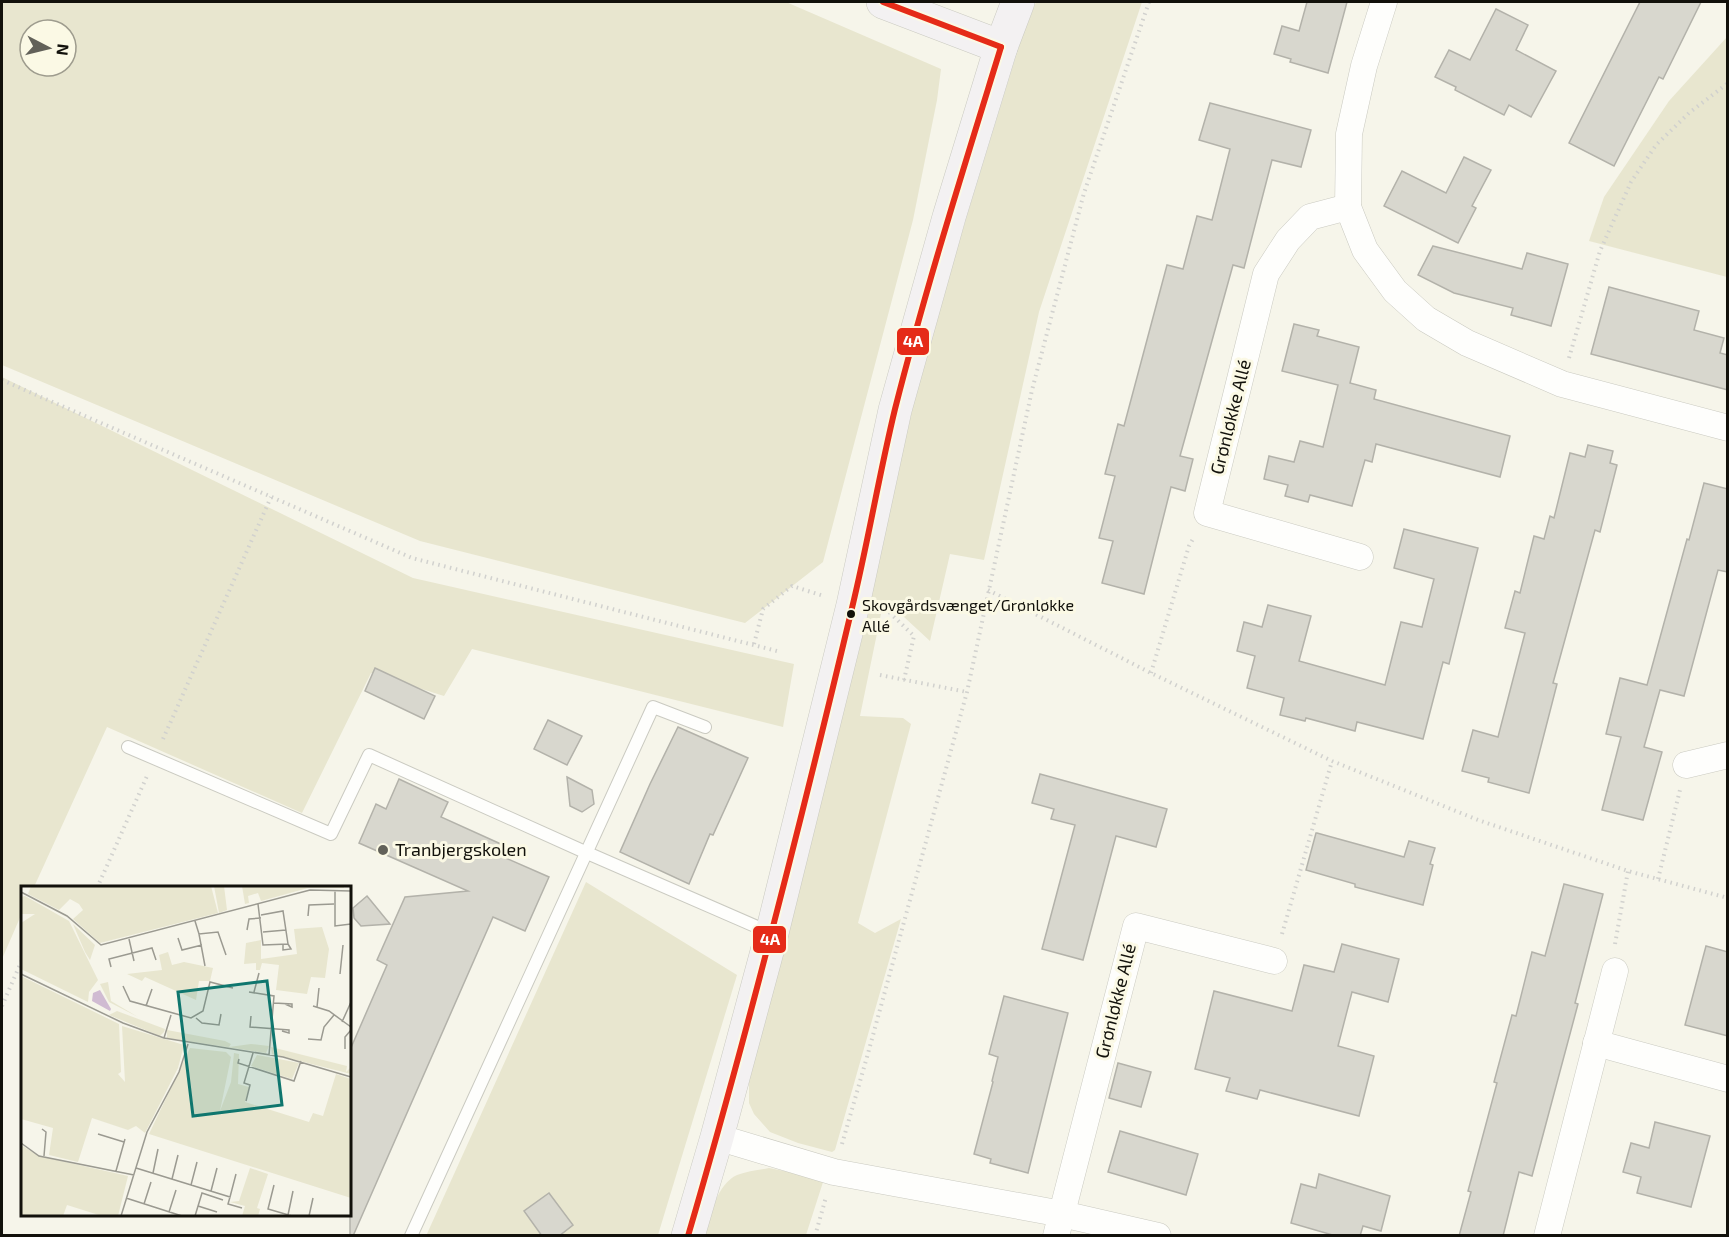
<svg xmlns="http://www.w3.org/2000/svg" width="1729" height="1237" font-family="'Exo 2',sans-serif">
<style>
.green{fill:#e8e6cf;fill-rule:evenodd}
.building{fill:#d8d7ce;stroke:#b3b2aa;stroke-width:1.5}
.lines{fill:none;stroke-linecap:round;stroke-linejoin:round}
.lane-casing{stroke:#cacac1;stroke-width:14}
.street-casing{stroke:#cacac1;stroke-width:27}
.secondary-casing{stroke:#cacac1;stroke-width:34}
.path{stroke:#d1d1ce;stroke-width:4;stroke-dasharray:1.5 4.5;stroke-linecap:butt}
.lane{stroke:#fefefc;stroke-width:12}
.street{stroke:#fefefc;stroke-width:26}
.secondary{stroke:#f3f1f2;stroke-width:33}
.bus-1-casing{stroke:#fbf9e5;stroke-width:10}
.bus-1{stroke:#e52b18;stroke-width:6}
.bus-dot{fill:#12110b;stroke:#fbf9e5;stroke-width:2}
.poi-dot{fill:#626159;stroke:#fbf9e5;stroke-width:2}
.labels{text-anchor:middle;stroke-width:6;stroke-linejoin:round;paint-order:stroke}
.bus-label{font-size:16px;fill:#12110b;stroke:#fbf9e5;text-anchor:start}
.street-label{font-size:18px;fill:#12110b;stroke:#fbf9e5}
.poi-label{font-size:18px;fill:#12110b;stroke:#fbf9e5;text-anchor:start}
.inset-road{fill:none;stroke:#9b9a91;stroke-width:1.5}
.view{fill:#0f766e;fill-opacity:0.15;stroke:#0f766e;stroke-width:3}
.inset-edge{fill:none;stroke:#12110b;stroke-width:3}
.line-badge{stroke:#fbf9e5;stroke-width:2}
.badge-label{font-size:16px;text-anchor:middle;font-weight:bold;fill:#fff}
</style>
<rect width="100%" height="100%" fill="#f6f5ea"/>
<g class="green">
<path d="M 2,2 L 786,2 L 941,69 L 937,100 L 913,220 L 823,562 L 745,623 L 420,541 L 2,365 ZM 30,30 L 66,30 L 66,66 L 30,66 Z"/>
<path d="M 1036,2 L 1142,2 L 1039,312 L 984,560 L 950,554 L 930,641 L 891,605 L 866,601 L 929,340 L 1020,43 Z"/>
<path d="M 1727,37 L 1727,277 L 1589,241 L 1604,197 L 1669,101 Z"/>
<path d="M 2,377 L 413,578 L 794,664 L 783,727 L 472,649 L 444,696 L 371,673 L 302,813 L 107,727 L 34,887 L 22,888 L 22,913 L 2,959 Z"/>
<path d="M 869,611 L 881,614 L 860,716 L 903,718 L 911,724 L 858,923 L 875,933 L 901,919 L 835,1150 L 832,1152 L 798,1143 L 770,1132 L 754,1114 L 749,1103 L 749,1078 Z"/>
<path d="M 586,882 L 737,975 L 658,1235 L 426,1236 Z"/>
<path d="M 769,1168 L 824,1179 L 806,1235 L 703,1236 C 709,1217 718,1183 737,1175 C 747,1171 759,1170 769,1168 Z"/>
</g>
<g class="building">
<path d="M 1307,2 L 1347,2 L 1328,73 L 1290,62 L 1291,59 L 1274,54 L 1282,26 L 1299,31 Z"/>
<path d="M 1640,2 L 1701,2 L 1663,79 L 1659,77 L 1614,166 L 1569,143 Z"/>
<path d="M 1496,9 L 1528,25 L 1516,50 L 1556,71 L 1531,117 L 1509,105 L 1504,115 L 1455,90 L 1456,87 L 1435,77 L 1449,50 L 1470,60 Z"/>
<path d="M 1210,103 L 1311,130 L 1301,167 L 1272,160 L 1244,268 L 1233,265 L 1180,456 L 1193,459 L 1185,491 L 1171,487 L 1144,594 L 1102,583 L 1113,541 L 1099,538 L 1115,476 L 1105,474 L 1118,424 L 1124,426 L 1167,265 L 1183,269 L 1197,216 L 1212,220 L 1230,149 L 1199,140 Z"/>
<path d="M 1464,157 L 1491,170 L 1472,206 L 1476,208 L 1458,243 L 1384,206 L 1402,171 L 1446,193 Z"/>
<path d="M 1433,246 L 1522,269 L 1527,253 L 1568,264 L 1551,326 L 1511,315 L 1513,308 L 1454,293 L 1418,275 Z"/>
<path d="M 1609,287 L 1699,311 L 1694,330 L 1724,338 L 1720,353 L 1728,355 L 1728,390 L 1591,354 Z"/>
<path d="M 1294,324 L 1319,330 L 1317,336 L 1359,347 L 1350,383 L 1376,390 L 1374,399 L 1510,436 L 1500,477 L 1376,444 L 1372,462 L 1365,460 L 1352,506 L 1310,495 L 1308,502 L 1285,496 L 1288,485 L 1264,479 L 1269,456 L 1294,462 L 1300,441 L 1323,447 L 1338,385 L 1282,371 Z"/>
<path d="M 1588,445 L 1613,451 L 1610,463 L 1617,465 L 1600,532 L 1595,530 L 1553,683 L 1557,684 L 1529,793 L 1488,782 L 1489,778 L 1462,771 L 1473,730 L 1498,737 L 1525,633 L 1505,628 L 1515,591 L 1520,593 L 1534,536 L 1544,539 L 1550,516 L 1554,518 L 1570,453 L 1585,457 Z"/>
<path d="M 1704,483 L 1728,489 L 1728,572 L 1718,570 L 1684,696 L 1660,690 L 1644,747 L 1662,752 L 1643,820 L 1602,810 L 1621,737 L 1606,734 L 1620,678 L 1647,685 L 1687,539 L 1689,540 Z"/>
<path d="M 1404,529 L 1478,548 L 1449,664 L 1443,662 L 1423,739 L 1357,722 L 1355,731 L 1306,718 L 1305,721 L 1280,715 L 1284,698 L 1247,688 L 1255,656 L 1237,651 L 1244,622 L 1262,627 L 1268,605 L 1311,616 L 1299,661 L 1385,685 L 1401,622 L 1422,627 L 1434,579 L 1394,568 Z"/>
<path d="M 375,668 L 435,696 L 424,719 L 365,691 Z"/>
<path d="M 548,720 L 582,736 L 567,765 L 534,749 Z"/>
<path d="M 678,727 L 748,758 L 713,835 L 710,834 L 689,884 L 620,852 L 650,784 Z"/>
<path d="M 1040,774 L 1167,809 L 1156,847 L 1116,836 L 1083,960 L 1042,949 L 1075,825 L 1051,819 L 1054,809 L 1032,803 Z"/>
<path d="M 567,777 L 592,790 L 594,804 L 582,812 L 570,806 Z"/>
<path d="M 399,779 L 448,802 L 441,817 L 503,845 L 499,855 L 549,877 L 525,931 L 493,917 L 353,1236 L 350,1236 L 350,1050 L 387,965 L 377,960 L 405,897 L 468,891 L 359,843 L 376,804 L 386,809 Z"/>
<path d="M 1316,833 L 1317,833 L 1404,857 L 1409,841 L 1435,848 L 1430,864 L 1433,865 L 1423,905 L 1355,887 L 1355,884 L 1306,870 Z"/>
<path d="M 1564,884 L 1603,894 L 1575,1003 L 1578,1004 L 1532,1176 L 1519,1172 L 1503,1236 L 1459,1236 L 1471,1192 L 1468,1191 L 1497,1083 L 1494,1082 L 1512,1015 L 1516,1016 L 1532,952 L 1545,956 Z"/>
<path d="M 367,896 L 390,924 L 361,926 L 354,918 L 353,908 Z"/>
<path d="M 1342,944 L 1399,959 L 1388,1002 L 1352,992 L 1338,1046 L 1374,1056 L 1359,1116 L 1260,1090 L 1257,1099 L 1226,1091 L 1230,1078 L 1195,1069 L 1214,991 L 1292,1011 L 1304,965 L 1334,972 Z"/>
<path d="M 1706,946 L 1728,952 L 1728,1036 L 1685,1025 Z"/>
<path d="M 1004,996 L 1068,1013 L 1028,1173 L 990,1163 L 991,1159 L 974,1154 L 993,1082 L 992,1081 L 998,1057 L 989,1054 Z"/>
<path d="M 1118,1063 L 1151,1072 L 1141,1107 L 1109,1098 Z"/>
<path d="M 1655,1122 L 1710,1136 L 1691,1207 L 1637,1193 L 1641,1177 L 1623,1172 L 1631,1143 L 1649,1148 Z"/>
<path d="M 1120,1131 L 1198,1154 L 1186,1195 L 1108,1172 Z"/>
<path d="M 1319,1174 L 1390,1196 L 1381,1231 L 1363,1226 L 1360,1236 L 1336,1236 L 1291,1223 L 1301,1184 L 1316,1188 Z"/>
<path d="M 549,1193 L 573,1225 L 559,1236 L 542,1236 L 524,1211 Z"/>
</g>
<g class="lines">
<g class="lane-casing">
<g id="lane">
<path d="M 128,747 L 331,834 L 369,755 L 585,852 L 771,933"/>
<path d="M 411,1236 L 653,707 L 705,727"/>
</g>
</g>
<g class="street-casing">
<g id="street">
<path d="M 1384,2 L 1364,66 L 1349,134 L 1348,207 L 1365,250 L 1395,291 L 1426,319 L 1467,343 L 1562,384 L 1728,428"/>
<path d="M 1348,207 L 1310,217 L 1288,240 L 1266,274 L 1207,513 L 1360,557"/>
<path d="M 1686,765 L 1728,755"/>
<path d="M 1596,1043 L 1728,1079"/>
<path d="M 717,1137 L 834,1172 L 1062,1214 L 1158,1236"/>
<path d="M 1056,1236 L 1136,926 L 1274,961"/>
<path d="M 1547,1236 L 1615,971"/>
</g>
</g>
<g class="secondary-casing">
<g id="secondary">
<path d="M 883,2 L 1001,47"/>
<path d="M 688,1236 L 717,1137 L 772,933 L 853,605 L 895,410 L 949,217 L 1001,47 L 1018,2"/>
</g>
</g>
<g class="path">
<path d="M 1569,358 L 1600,251 L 1631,182 L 1656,145 L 1689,113 L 1728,83"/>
<path d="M 2,380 L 412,558 L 781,652"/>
<path d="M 988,590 L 1151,673 L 1332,761 L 1478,820 L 1628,871 L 1728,898"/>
<path d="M 884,610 L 888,611 L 914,636 L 904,680"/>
<path d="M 754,644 L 763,609 L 792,586 L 824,596"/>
<path d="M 1151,673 L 1189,546 L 1194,537"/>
<path d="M 880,675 L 967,692"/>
<path d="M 163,739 L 271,497"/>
<path d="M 1658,879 L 1680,790"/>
<path d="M 97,888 L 147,776"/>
<path d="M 1282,934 L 1332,761"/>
<path d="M 1615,944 L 1628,871"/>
<path d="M 2,1006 L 22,960"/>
<path d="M 842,1144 L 867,1057 L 967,692 L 1032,390 L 1084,193 L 1149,2"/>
<path d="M 815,1236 L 826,1197"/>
</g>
<use href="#lane" class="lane"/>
<use href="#street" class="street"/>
<use href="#secondary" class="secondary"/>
<g class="bus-1-casing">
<g id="bus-1">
<path d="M 883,2 L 1001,47"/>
<path d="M 688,1236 C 749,1028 802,818 852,608 C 868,542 879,475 895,409 C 926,287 964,167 1001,47"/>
</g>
</g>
<use href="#bus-1" class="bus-1"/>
</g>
<circle class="bus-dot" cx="851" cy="614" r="5"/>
<circle class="poi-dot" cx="383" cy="850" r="6"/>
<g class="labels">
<g class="bus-label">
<text x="862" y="611">Skovgårdsvænget/Grønløkke<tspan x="862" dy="21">Allé</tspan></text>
</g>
<g class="street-label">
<text transform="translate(1231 417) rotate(-76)" y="6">Grønløkke Allé</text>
<text transform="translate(1116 1001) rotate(-76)" y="6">Grønløkke Allé</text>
</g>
<g class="poi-label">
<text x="395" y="856">Tranbjergskolen</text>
</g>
</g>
<g transform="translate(21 886)">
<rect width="330" height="330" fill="#f6f5ea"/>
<path d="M 10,0 L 190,0 L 197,27 L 79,57 L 52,33 L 62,24 L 58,18 L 49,13 L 38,24 L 7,8 ZM 193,0 L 203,0 L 206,24 L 198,27 ZM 221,0 L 323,0 L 323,2 L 287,2 L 240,15 L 237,7 L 227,10 L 228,17 L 224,18 ZM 4,10 L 48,35 L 77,94 L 68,106 L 67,116 L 0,83 L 0,37 L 14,28 L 0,28 L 0,11 ZM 52,38 L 74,59 L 69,74 L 64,66 ZM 301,41 L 308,63 L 304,92 L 290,91 L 286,108 L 255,104 L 258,79 L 241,77 L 239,84 L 235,84 L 235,77 L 223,78 L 225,57 L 240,54 L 240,73 L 276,68 L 273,43 ZM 147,66 L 151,79 L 163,76 L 192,82 L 189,95 L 178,95 L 175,114 L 124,91 L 121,95 L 106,88 L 141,84 L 138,69 ZM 0,90 L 98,138 L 100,186 L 97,188 L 104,196 L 101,140 L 163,159 L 157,182 L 124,247 L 115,240 L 107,244 L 71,232 L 57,276 L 28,269 L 32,242 L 0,233 ZM 87,96 L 90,115 L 117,131 L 88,116 L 79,98 ZM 96,125 L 144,143 L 143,146 L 139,150 L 88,129 ZM 146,144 L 204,155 L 210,158 L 208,161 L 230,158 L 248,160 L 245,167 L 146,152 ZM 250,161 L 326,180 L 325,186 L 330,181 L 330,188 L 251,168 ZM 169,162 L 205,166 L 210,171 L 199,225 L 210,196 L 213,167 L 218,168 L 217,198 L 228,201 L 224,216 L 288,236 L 292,227 L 302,230 L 315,188 L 330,193 L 330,312 L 128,248 ZM 236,169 L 258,173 L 278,177 L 271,193 L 230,180 ZM 0,259 L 18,270 L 107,290 L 97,330 L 81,330 L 46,319 L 42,330 L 0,330 ZM 229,282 L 247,288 L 236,322 L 239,323 L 237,330 L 221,330 L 224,320 L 209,316 L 218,315 Z" fill="#e8e6cf"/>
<path d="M 79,104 L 90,123 L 89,125 L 71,115 L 72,107 Z" fill="#d0bbd2"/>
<path class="inset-road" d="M 314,4 L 314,40 L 330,38M 0,6 L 46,30 L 80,59 L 289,4 L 330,5M 237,18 L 242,59 L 267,58 L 262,25 L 240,29M 287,30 L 288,19 L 313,18M 174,35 L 178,48 L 197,46 L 205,69M 226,44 L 228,33 L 240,32M 242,46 L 265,44M 178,48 L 184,80M 157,52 L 161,64 L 181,59M 108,53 L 113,75M 262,58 L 262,64 L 270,63 L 267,58M 90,81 L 88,73 L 131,62 L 135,74M 0,88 L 102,137 L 143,152 L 262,171 L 330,191M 319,88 L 322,59M 102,100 L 109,115 L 170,132 L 182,125 L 189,96 L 212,102M 228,106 L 253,110 L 248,169M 233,106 L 238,87M 253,117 L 271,118 L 271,121 L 264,118M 125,120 L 131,103M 292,120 L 308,125 L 330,141M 296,121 L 298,102M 230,130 L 229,141 L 268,144 L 268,147 L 261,145M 175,132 L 181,137 L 198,139 L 200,128M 321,136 L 330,116M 143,152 L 150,129M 287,153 L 300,154 L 303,141 L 313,129M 324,163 L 324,151 L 330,144M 218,173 L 217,177 L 273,195 L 280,175M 225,215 L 229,199 L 223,197 L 232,167M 21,243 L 25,246 L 23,270M 77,248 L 103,256M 0,257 L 18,270 L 113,289M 115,282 L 209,311 L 215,288M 95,285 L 104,253M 132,287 L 137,263M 151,293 L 157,269M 170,299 L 176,276M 253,299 L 247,323 L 271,330M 190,305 L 196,282M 209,311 L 207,318 L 221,322M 105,312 L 161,330M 123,318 L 130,296M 177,320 L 196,326M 148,326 L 155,304M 267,329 L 272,305M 100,330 L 126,246 L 158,186 L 167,158M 174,330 L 181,307 L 202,314M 288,330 L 292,312"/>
<path class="view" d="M 246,95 L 261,219 L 172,230 L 157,106 Z"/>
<rect width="330" height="330" class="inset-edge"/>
</g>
<g class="line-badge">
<rect x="896" y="327" width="34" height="29" rx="6" fill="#e52b18"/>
<rect x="752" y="925" width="35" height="29" rx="6" fill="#e52b18"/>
</g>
<g class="badge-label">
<text x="913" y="347">4A</text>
<text x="770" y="945">4A</text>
</g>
<rect width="1729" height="1237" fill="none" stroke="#12110b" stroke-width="6"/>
<g transform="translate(48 48) rotate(97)"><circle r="28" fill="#fbf9e5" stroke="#9e9c8e" stroke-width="1.5"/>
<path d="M0-4.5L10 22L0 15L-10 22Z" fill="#626159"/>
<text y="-9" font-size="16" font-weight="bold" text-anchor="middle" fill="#12110b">N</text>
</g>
</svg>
